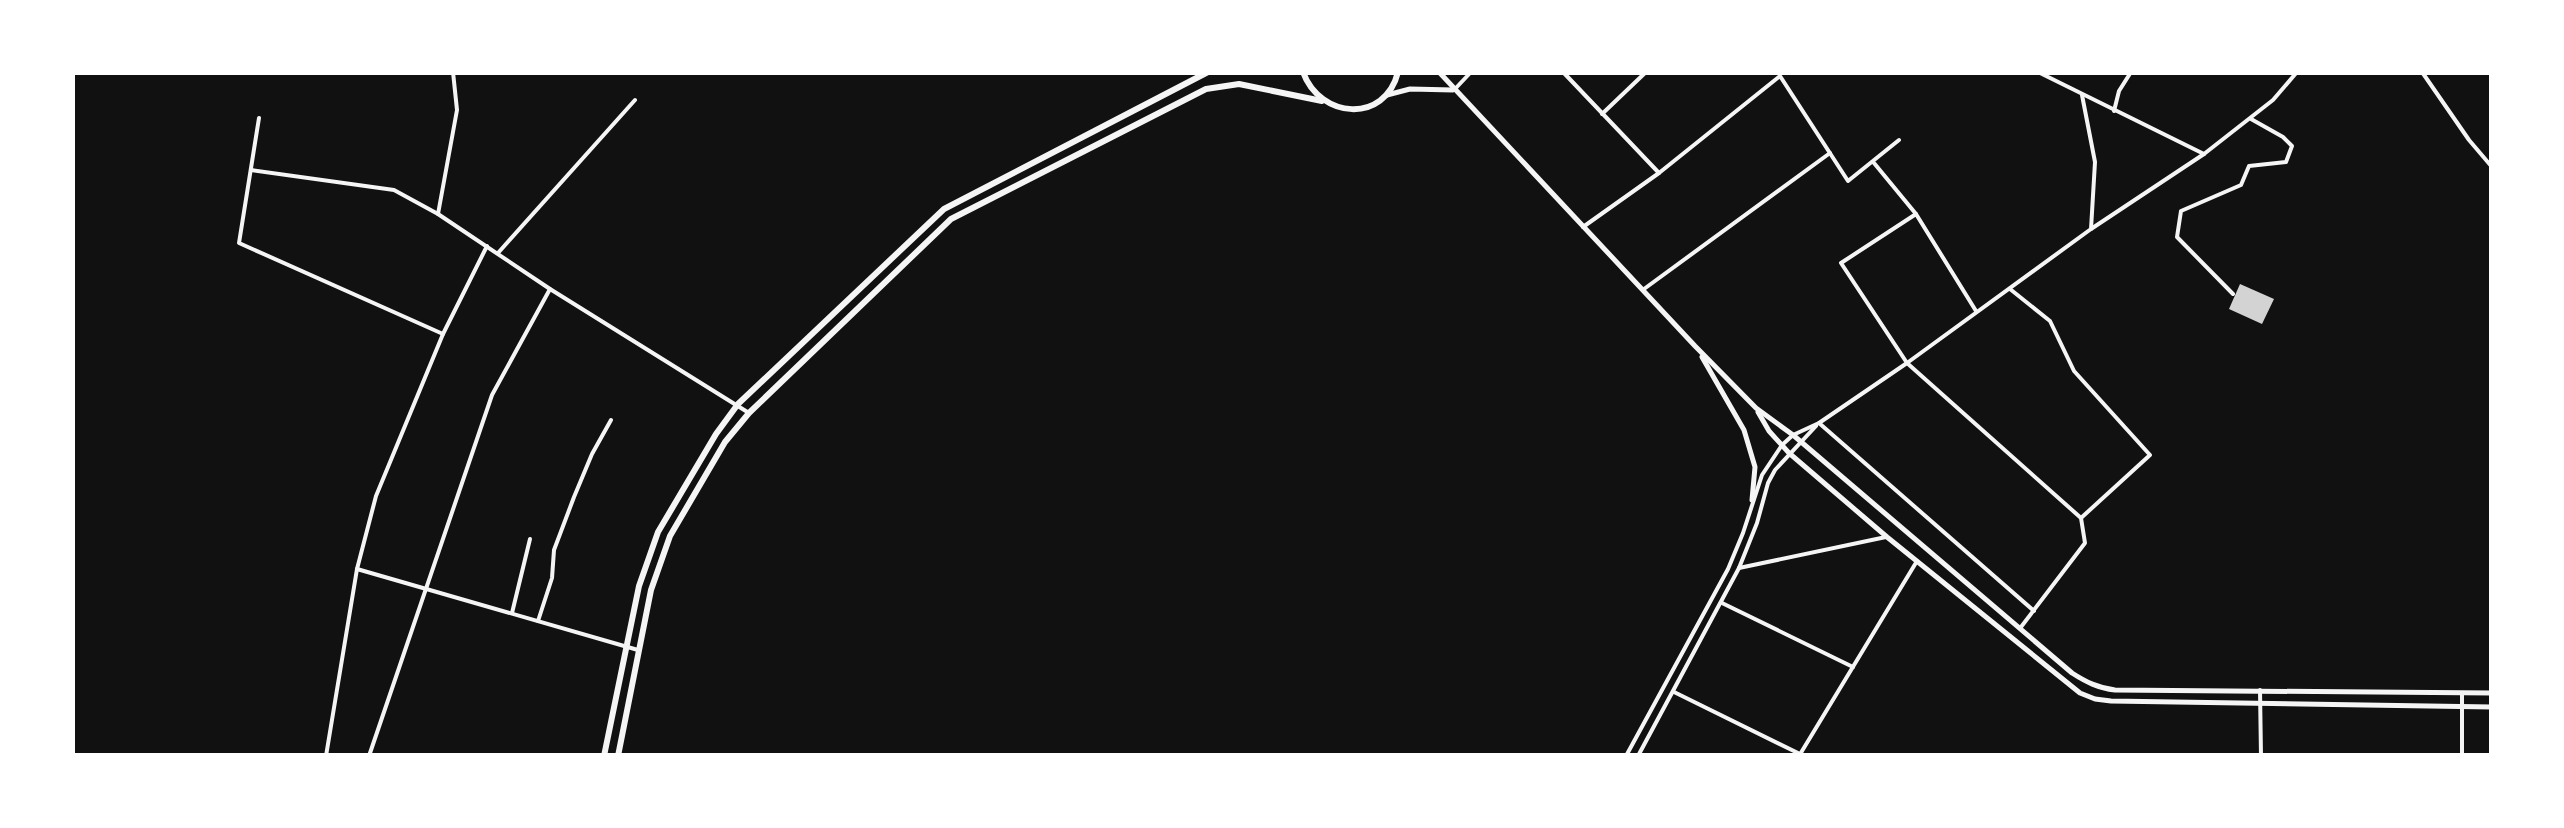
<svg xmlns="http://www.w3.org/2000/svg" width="2564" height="828" font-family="'Roboto Condensed',sans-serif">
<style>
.building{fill:#d3d3d3}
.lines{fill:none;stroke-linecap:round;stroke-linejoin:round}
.minor{stroke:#f5f5f5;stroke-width:4}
.tertiary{stroke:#f5f5f5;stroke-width:5}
.secondary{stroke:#f5f5f5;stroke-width:6}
</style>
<rect width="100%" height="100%" fill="#111"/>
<path class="building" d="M 2240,284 L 2274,299 L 2262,324 L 2229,309 Z"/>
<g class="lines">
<g class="minor">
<path d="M 1563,72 L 1659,173"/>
<path d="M 2038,72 L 2204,154"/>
<path d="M 2422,72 L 2469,140 L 2492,167"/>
<path d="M 1454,90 L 1471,72"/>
<path d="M 2082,95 L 2095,162 L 2091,229"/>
<path d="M 2114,111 L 2119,91 L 2131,72"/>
<path d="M 1602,114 L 1646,72"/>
<path d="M 259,118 L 239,243 L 443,334"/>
<path d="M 1874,163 L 1916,214 L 1976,311"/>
<path d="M 251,170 L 394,190 L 438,214 L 550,289 L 749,413"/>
<path d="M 438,214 L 457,110 L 453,72"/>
<path d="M 1916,214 L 1841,263 L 1907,363 L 2081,518 L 2085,543 L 2021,627"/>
<path d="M 1583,227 L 1659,173 L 1780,76 L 1848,181 L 1899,140"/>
<path d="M 498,253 L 635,100"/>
<path d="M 1644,289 L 1830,153"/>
<path d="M 2010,289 L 2050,321 L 2074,371 L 2150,455 L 2081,518"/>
<path d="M 2233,294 L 2177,237 L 2181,211 L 2241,185 L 2249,166 L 2286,162 L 2292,146 L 2283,137 L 2251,119"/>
<path d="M 1819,423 L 2034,611"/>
<path d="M 1739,568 L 1886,537"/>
<path d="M 357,569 L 638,650"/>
<path d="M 1722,603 L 1853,667"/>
<path d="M 512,613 L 530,539"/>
<path d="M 538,621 L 552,578 L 554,550 L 574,497 L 592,454 L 611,420"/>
<path d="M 2260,690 L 2261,756"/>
<path d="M 1674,692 L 1800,754"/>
<path d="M 326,756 L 357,569 L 376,496 L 443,334 L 487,246"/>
<path d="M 369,756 L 492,395 L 550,289"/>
<path d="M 1626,756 L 1728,569 L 1743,533 L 1762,475 L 1782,445 L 1793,435 L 1819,423 L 1907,363 L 2091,229 L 2204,154 L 2273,100 L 2297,72"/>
<path d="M 1638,756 L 1739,568 L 1757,523 L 1768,483 L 1775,470 L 1816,426"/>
<path d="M 1799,756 L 1917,561"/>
<path d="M 2462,756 L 2462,693"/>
</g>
<g class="tertiary">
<path d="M 1439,72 L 1695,346 L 1756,408 L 1793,435 L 2072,673 C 2086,682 2098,688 2115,690 L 2492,693"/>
<path d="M 1387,95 L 1410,89 L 1453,90"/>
<path d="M 1702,357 L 1744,430 L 1755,467 L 1752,500"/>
<path d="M 1758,412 L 1769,431 L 1789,453 L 1887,537 L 2080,693 L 2095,699 L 2111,701 L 2492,707"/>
</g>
<g class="secondary">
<path d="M 1303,72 C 1320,119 1385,124 1398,72"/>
<path d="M 604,756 L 639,586 L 658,532 L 716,434 L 738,404 L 944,209 L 1208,72"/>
<path d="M 618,756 L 651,590 L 670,536 L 725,442 L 749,413 L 951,219 L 1206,89 L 1239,84 L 1322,101"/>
</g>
</g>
<rect width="2564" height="828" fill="none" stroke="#ffffff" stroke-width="150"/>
</svg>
